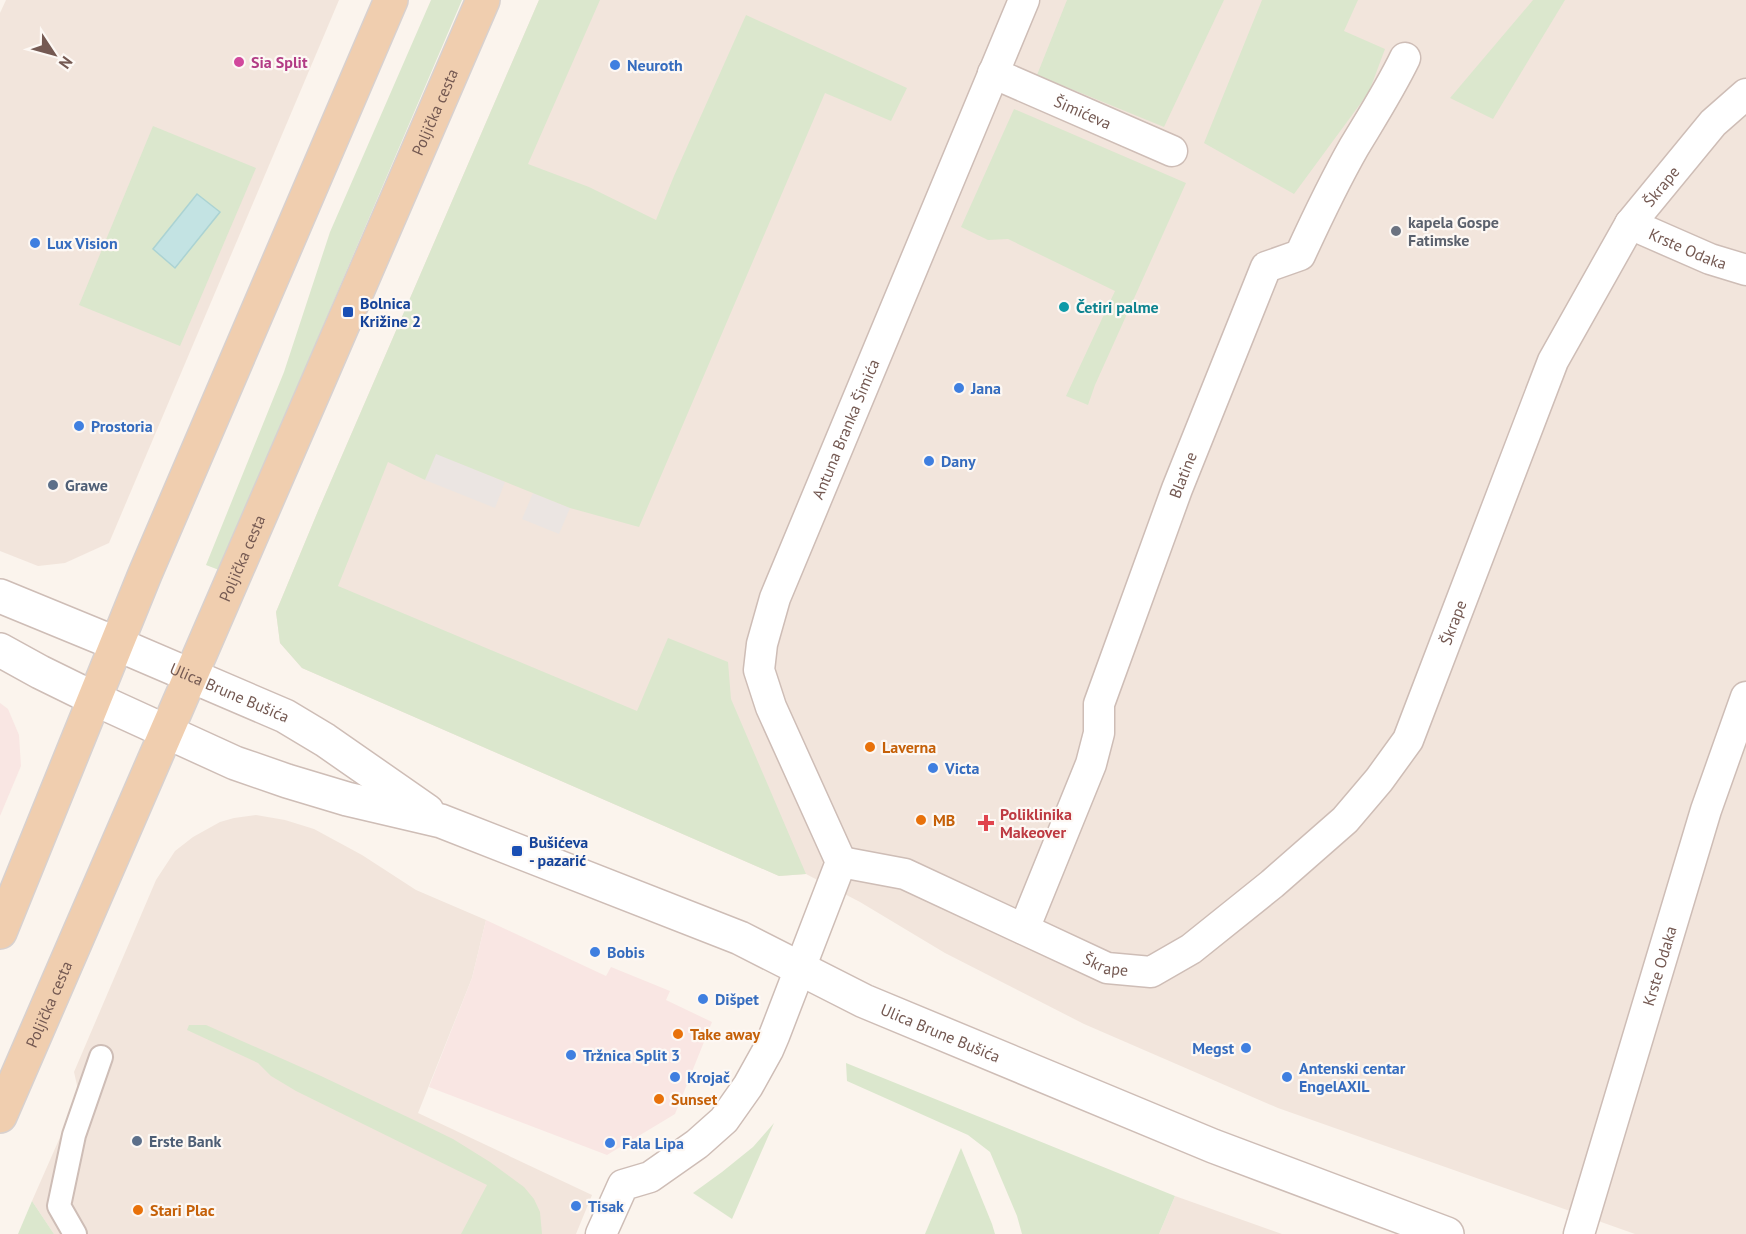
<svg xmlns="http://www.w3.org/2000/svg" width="1746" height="1234" font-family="'PT Sans',sans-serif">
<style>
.residential{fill:#f2e5dc}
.commercial{fill:#f9e6e3}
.industrial{fill:#ebe5e2}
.green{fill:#dbe7cd}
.water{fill:#c3e3e3;stroke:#abd3d3;stroke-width:1.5}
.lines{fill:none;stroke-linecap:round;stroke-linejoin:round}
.pedestrian-casing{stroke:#cebdb6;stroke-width:26}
.minor-casing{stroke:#cebdb6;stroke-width:33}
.tertiary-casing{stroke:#cebdb6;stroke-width:36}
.primary-casing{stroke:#d8d1cf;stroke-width:36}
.pedestrian{stroke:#fff;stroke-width:22}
.minor{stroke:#fff;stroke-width:30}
.tertiary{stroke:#fff;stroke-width:33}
.primary{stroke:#f0ceaf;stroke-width:33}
.hotel-dot{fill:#d1479c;stroke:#fdf8f4;stroke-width:2}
.shop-dot{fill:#3f7fe0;stroke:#fdf8f4;stroke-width:2}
.worship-dot{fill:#6b7280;stroke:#fdf8f4;stroke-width:2}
.culture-dot{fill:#0f9aa8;stroke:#fdf8f4;stroke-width:2}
.transit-dot{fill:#1a4fb4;stroke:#fdf8f4;stroke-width:2}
.service-dot{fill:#5c6f8a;stroke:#fdf8f4;stroke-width:2}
.food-dot{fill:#e8710a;stroke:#fdf8f4;stroke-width:2}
.health-dot{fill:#e0444e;stroke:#fdf8f4;stroke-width:2}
.labels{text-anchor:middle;stroke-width:4.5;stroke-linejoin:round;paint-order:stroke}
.hotel-label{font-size:16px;font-weight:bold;fill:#b23c85;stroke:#fdf8f4;text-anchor:start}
.shop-label{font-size:16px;font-weight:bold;fill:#366cbe;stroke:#fdf8f4;text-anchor:start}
.street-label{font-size:16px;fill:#745952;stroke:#fdf8f4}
.worship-label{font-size:16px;font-weight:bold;fill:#5b616d;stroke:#fdf8f4;text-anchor:start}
.transit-label{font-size:16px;font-weight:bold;fill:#164399;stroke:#fdf8f4;text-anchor:start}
.culture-label{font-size:16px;font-weight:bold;fill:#0d838f;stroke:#fdf8f4;text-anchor:start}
.service-label{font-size:16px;font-weight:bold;fill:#4e5e75;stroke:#fdf8f4;text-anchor:start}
.food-label{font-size:16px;font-weight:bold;fill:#c56008;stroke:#fdf8f4;text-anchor:start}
.health-label{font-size:16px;font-weight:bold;fill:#be3a42;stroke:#fdf8f4;text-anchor:start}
</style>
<rect width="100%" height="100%" fill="#fbf4ed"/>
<g class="residential">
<path d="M 6,0 L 339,0 L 109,543 L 65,563 L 38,566 L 0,551 L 0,13 Z"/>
<path d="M 539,0 L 1746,0 L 1746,1234 L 1635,1234 L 1278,1108 L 1084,1024 L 945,953 L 860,902 L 806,874 L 779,876 L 302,668 L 280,643 L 276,612 L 318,511 Z"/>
<path d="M 256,815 L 285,820 L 314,829 L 362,855 L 416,890 L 486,920 L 472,978 L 418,1113 L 592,1195 L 576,1234 L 54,1234 L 32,1201 L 79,1094 L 74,1072 L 156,880 L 175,851 L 193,837 L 220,822 L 234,818 Z"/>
<path d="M 1175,1196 L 1282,1234 L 1159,1234 Z"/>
</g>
<g class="commercial">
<path d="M 0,703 L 8,709 L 19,735 L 21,766 L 0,816 Z"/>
<path d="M 486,920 L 606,976 L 611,967 L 670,991 L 666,1000 L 712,1022 L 675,1114 L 607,1155 L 429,1087 L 472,978 Z"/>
</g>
<g class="industrial">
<path d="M 436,453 L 505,482 L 495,508 L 425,480 Z"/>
<path d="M 533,493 L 570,508 L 559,534 L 522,519 Z"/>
</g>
<g class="green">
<path d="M 431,0 L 462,0 L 219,570 L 206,565 L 284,372 L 330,232 Z"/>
<path d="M 539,0 L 600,0 L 528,164 L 589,187 L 656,220 L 674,176 L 746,15 L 907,88 L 891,121 L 825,93 L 639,527 L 570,508 L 436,454 L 425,480 L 388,462 L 338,586 L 637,711 L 668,638 L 728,662 L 731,699 L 806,874 L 779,876 L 302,668 L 280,643 L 276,612 L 318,511 Z"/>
<path d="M 1067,0 L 1224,0 L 1164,127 L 1037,75 Z"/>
<path d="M 1262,0 L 1358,0 L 1344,31 L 1385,49 L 1369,92 L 1294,194 L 1204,143 Z"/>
<path d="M 1533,0 L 1565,0 L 1493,119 L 1450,98 Z"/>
<path d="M 1014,109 L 1186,183 L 1095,385 L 1088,405 L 1066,396 L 1115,291 L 1008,239 L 988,240 L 961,227 Z"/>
<path d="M 153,126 L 256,168 L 180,346 L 79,305 Z"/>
<path d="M 189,1025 L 206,1025 L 321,1076 L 416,1121 L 453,1139 L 490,1162 L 524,1187 L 534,1199 L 540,1212 L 542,1234 L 461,1234 L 487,1185 L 296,1091 L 271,1076 L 258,1063 L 187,1030 Z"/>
<path d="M 846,1063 L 1175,1196 L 1159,1234 L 1022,1234 L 1017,1216 L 990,1152 L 968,1135 L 847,1081 Z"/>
<path d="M 774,1123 L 732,1219 L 693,1193 L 722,1172 L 753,1147 Z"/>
<path d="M 961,1148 L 992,1224 L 995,1234 L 925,1234 Z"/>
<path d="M 32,1201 L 54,1234 L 18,1234 Z"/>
</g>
<path class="water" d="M 197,194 L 220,212 L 175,268 L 153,249 Z"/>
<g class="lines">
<g class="pedestrian-casing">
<path id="pedestrian" d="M 75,1234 L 59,1206 L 74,1135 L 101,1057"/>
</g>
<g class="minor-casing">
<g id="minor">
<path id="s1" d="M 993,73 L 1172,151"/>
<path id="s2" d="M 1630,224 L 1710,259 L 1746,270"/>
<path id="s3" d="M 841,862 L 905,874 L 1107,968 L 1151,972 L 1191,949 L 1272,884 L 1345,820 L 1379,780 L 1408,740 L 1553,361 L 1630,224 L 1713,123 L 1746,94"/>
<path id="s4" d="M 1024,929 L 1091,764 L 1099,733 L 1099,704 L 1177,489 L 1266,267 L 1300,255 C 1317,218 1334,182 1354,147 C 1372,117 1390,89 1405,58"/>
<path id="s5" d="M 601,1234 L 623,1185 L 650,1177 L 697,1144 L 724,1120 L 748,1086 L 768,1050 L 774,1036 L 841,862 L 771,707 L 759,670 L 762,644 L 775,598 L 1024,0"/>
<path id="s6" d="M 1579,1234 L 1706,810 L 1746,697"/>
</g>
</g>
<g class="tertiary-casing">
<g id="tertiary">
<path id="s7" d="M 0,596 L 117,644 L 285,716 L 325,740 L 427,811"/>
<path id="s8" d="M 0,650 L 40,672 L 95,699 L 235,763 L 287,781 L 347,799 L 441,821 L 740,938 L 864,1001 L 1213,1146 L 1447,1234"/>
</g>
</g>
<g class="primary-casing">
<g id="primary">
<path d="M 0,932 L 145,574 L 391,0"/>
<path id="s9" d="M 0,1116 C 162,745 322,372 483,0"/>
</g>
</g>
<use href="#pedestrian" class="pedestrian"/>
<use href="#minor" class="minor"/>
<use href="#tertiary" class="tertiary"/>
<use href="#primary" class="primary"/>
</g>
<circle class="hotel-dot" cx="239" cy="62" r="6"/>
<g class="shop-dot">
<circle cx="615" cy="65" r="6"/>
<circle cx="35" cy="243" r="6"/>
<circle cx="959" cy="388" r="6"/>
<circle cx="79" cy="426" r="6"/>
<circle cx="929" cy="461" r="6"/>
<circle cx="933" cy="768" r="6"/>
<circle cx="595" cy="952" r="6"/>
<circle cx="703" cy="999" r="6"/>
<circle cx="1246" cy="1048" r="6"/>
<circle cx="571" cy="1055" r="6"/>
<circle cx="675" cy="1077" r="6"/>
<circle cx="1287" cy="1077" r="6"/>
<circle cx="610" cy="1143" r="6"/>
<circle cx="576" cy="1206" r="6"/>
</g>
<circle class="worship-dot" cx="1396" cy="231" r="6"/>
<circle class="culture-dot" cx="1064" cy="307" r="6"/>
<g class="transit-dot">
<rect x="342" y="306" width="12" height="12" rx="3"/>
<rect x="511" y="845" width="12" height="12" rx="3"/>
</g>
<g class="service-dot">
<circle cx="53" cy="485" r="6"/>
<circle cx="137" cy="1141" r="6"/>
</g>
<g class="food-dot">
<circle cx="870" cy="747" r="6"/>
<circle cx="921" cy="820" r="6"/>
<circle cx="678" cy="1034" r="6"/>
<circle cx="659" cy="1099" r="6"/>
<circle cx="138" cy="1210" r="6"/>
</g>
<path class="health-dot" d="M983 814h6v6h6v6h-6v6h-6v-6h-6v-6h6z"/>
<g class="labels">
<g class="hotel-label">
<text x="251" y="68">Sia Split</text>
</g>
<g class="shop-label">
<text x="627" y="71">Neuroth</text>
<text x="47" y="249">Lux Vision</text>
<text x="971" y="394">Jana</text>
<text x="91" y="432">Prostoria</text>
<text x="941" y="467">Dany</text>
<text x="945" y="774">Victa</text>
<text x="607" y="958">Bobis</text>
<text x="715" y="1005">Dišpet</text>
<text x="1234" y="1054" text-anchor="end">Megst</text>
<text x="583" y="1061">Tržnica Split 3</text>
<text x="1299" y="1074">Antenski centar<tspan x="1299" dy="18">EngelAXIL</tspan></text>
<text x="687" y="1083">Krojač</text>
<text x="622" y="1149">Fala Lipa</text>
<text x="588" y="1212">Tisak</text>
</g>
<g class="street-label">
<text dy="6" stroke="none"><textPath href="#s9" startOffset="1094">Poljička cesta</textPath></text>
<text dy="6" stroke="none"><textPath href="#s1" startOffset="98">Šimićeva</textPath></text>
<text dy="6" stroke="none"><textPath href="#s3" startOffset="1293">Škrape</textPath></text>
<text dy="6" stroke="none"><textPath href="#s2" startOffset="63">Krste Odaka</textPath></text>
<text dy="6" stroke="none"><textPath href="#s5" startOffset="926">Antuna Branka Šimića</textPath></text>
<text dy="6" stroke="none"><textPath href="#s4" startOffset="483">Blatine</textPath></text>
<text dy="6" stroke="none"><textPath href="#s9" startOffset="608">Poljička cesta</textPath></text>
<text dy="6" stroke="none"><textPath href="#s3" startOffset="807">Škrape</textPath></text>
<text dy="6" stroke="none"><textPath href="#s7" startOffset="249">Ulica Brune Bušića</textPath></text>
<text dy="6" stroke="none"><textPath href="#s3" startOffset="286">Škrape</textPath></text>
<text dy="6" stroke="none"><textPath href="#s6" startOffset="280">Krste Odaka</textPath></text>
<text dy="6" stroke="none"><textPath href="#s9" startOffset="122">Poljička cesta</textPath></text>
<text dy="6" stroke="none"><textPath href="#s8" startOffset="1018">Ulica Brune Bušića</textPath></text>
</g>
<g class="worship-label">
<text x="1408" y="228">kapela Gospe<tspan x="1408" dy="18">Fatimske</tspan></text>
</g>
<g class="transit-label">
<text x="360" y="309">Bolnica<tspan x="360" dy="18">Križine 2</tspan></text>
<text x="529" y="848">Bušićeva<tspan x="529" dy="18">- pazarić</tspan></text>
</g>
<g class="culture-label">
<text x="1076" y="313">Četiri palme</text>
</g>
<g class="service-label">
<text x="65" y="491">Grawe</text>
<text x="149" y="1147">Erste Bank</text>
</g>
<g class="food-label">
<text x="882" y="753">Laverna</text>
<text x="933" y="826">MB</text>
<text x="690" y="1040">Take away</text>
<text x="671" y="1105">Sunset</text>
<text x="150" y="1216">Stari Plac</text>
</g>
<g class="health-label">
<text x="1000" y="820">Poliklinika<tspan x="1000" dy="18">Makeover</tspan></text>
</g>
</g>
<g transform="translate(54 54) rotate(126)" stroke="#fdf8f4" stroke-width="4.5" paint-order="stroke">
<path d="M0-4.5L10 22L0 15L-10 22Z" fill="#745952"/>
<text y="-9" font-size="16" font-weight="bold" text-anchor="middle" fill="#745952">N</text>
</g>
</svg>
